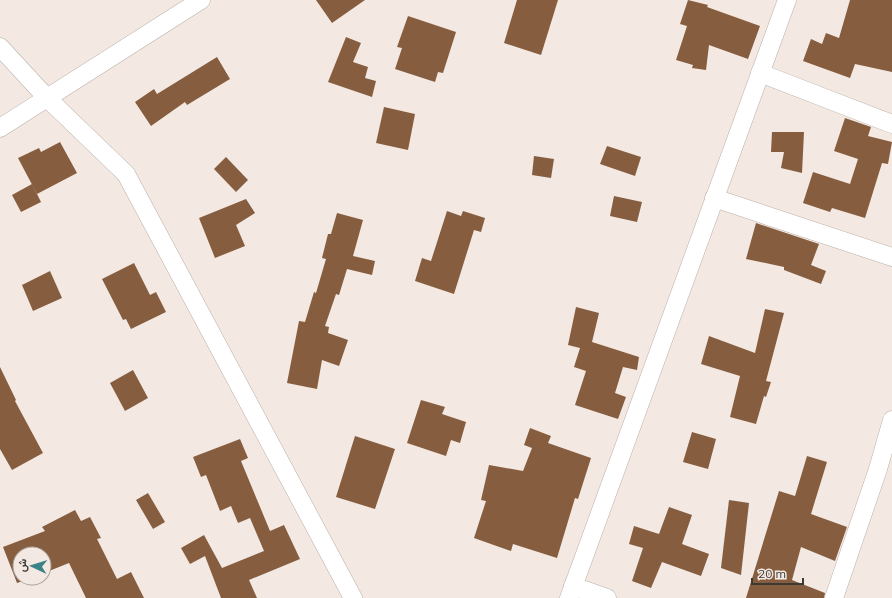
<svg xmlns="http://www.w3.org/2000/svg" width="892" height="598" font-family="Mulish,Vazirmatn,sans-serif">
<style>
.building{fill:#865d3f}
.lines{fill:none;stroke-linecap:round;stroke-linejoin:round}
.minor-casing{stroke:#b9afa9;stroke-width:19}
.minor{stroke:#fff;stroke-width:18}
</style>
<rect width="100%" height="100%" fill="#f3e9e2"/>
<g class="building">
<path d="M 316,0 L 365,0 L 332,23 Z"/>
<path d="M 517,0 L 558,0 L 541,55 L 504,43 Z"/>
<path d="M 688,0 L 708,5 L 707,7 L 760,26 L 748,59 L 709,45 L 706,70 L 692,68 L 693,65 L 676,60 L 687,26 L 680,24 Z"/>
<path d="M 850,0 L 892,0 L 892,72 L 855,64 L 850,78 L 803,61 L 811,39 L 822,44 L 826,33 L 839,38 Z"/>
<path d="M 408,16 L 456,32 L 443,73 L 438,72 L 435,82 L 395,69 L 402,48 L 397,47 Z"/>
<path d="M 346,37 L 361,43 L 353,62 L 368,67 L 365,78 L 376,81 L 372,97 L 328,82 Z"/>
<path d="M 217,57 L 230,79 L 187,105 L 185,102 L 151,126 L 135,102 L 154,89 L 157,94 Z"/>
<path d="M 384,107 L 415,114 L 408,150 L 376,143 Z"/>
<path d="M 845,118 L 871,127 L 868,136 L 892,142 L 888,164 L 882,163 L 865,218 L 832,208 L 830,212 L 803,203 L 813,172 L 850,184 L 858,159 L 834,151 Z"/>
<path d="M 772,132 L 804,132 L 802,173 L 781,168 L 784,152 L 771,152 Z"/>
<path d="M 60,142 L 77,173 L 37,194 L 18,158 L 39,148 L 41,152 Z"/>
<path d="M 607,146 L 641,157 L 635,176 L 600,164 Z"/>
<path d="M 534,156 L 554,159 L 551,178 L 532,175 Z"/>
<path d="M 226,157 L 248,180 L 236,192 L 214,169 Z"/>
<path d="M 32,184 L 41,202 L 21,212 L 12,195 Z"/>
<path d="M 614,196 L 642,202 L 637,222 L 610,216 Z"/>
<path d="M 246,199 L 255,213 L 236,225 L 245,246 L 215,258 L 199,218 Z"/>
<path d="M 447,211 L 461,216 L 463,211 L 485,218 L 481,232 L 474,230 L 454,294 L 415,281 L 422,258 L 431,261 Z"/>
<path d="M 337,213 L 363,220 L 353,256 L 375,261 L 372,275 L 347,269 L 339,295 L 336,294 L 325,326 L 329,327 L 328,333 L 348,340 L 339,366 L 322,360 L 317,389 L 287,383 L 299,321 L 305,322 L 314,292 L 316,293 L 326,259 L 322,258 L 328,234 L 331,234 Z"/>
<path d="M 756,223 L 819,244 L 811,265 L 826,271 L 821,284 L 784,270 L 784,267 L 746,259 Z"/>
<path d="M 134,263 L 150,295 L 156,292 L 166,312 L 131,329 L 126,319 L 123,320 L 102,279 Z"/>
<path d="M 50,271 L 62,298 L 33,311 L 22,285 Z"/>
<path d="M 576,307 L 599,313 L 592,342 L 639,357 L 637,370 L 623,367 L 615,393 L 626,397 L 618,419 L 575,405 L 586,371 L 574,367 L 580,348 L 568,345 Z"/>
<path d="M 765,309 L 784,313 L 766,381 L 771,382 L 766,397 L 764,396 L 756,424 L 730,417 L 740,376 L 701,364 L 709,336 L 755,353 Z"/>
<path d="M 0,367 L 16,400 L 15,401 L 43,453 L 12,470 L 0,449 Z"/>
<path d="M 133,370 L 148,398 L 125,411 L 110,383 Z"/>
<path d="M 421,400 L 445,407 L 442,414 L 466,422 L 460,443 L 451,440 L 446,456 L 407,443 Z"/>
<path d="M 530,428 L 551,436 L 548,443 L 591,458 L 578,499 L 575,498 L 557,558 L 513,544 L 511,551 L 474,538 L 486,501 L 481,500 L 489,465 L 523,471 L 532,448 L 524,445 Z"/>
<path d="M 692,432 L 716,439 L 708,469 L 683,462 Z"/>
<path d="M 355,436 L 395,449 L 375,509 L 336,497 Z"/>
<path d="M 240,439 L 248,458 L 241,461 L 270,531 L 284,525 L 300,559 L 249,580 L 257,598 L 221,598 L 205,556 L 190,564 L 181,548 L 204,535 L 222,568 L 264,551 L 250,518 L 238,523 L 231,506 L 220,511 L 206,475 L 201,477 L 193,457 Z"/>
<path d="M 807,456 L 827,462 L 811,514 L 847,527 L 835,561 L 801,547 L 792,580 L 825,593 L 824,598 L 746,598 L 779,491 L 795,496 Z"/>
<path d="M 148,493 L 165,522 L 153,529 L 136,500 Z"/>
<path d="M 729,500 L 749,503 L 741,575 L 721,568 Z"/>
<path d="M 669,507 L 692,515 L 682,544 L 709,554 L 701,576 L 662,562 L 651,588 L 632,581 L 643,548 L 629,544 L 634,526 L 659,534 Z"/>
<path d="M 75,510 L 81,521 L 90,517 L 101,538 L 97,539 L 117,579 L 131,572 L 144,598 L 86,598 L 69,563 L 44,573 L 44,554 L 20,554 L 20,578 L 31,578 L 17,583 L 3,547 L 45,531 L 42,527 Z"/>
</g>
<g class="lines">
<g class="minor-casing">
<g id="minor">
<path d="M 0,47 L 47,98 L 126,174 L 353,598"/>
<path d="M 760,73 L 892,124"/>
<path d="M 0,128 L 201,0"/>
<path d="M 714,198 L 892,257"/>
<path d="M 573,586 L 607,598"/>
<path d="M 569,598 L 787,0"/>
<path d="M 834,598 L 878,469 L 892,420"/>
</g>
</g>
<use href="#minor" class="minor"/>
</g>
<g transform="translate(32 566) rotate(274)"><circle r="19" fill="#f3e9e2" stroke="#aaa39e"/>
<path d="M0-3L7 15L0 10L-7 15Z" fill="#3b8386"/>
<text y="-6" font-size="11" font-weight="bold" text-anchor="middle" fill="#3d3937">ش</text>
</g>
<path d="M752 578v6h51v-6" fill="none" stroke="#3d3937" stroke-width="2"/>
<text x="758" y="578" font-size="12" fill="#3d3937" stroke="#f3e9e2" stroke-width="3" paint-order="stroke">20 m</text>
</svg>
